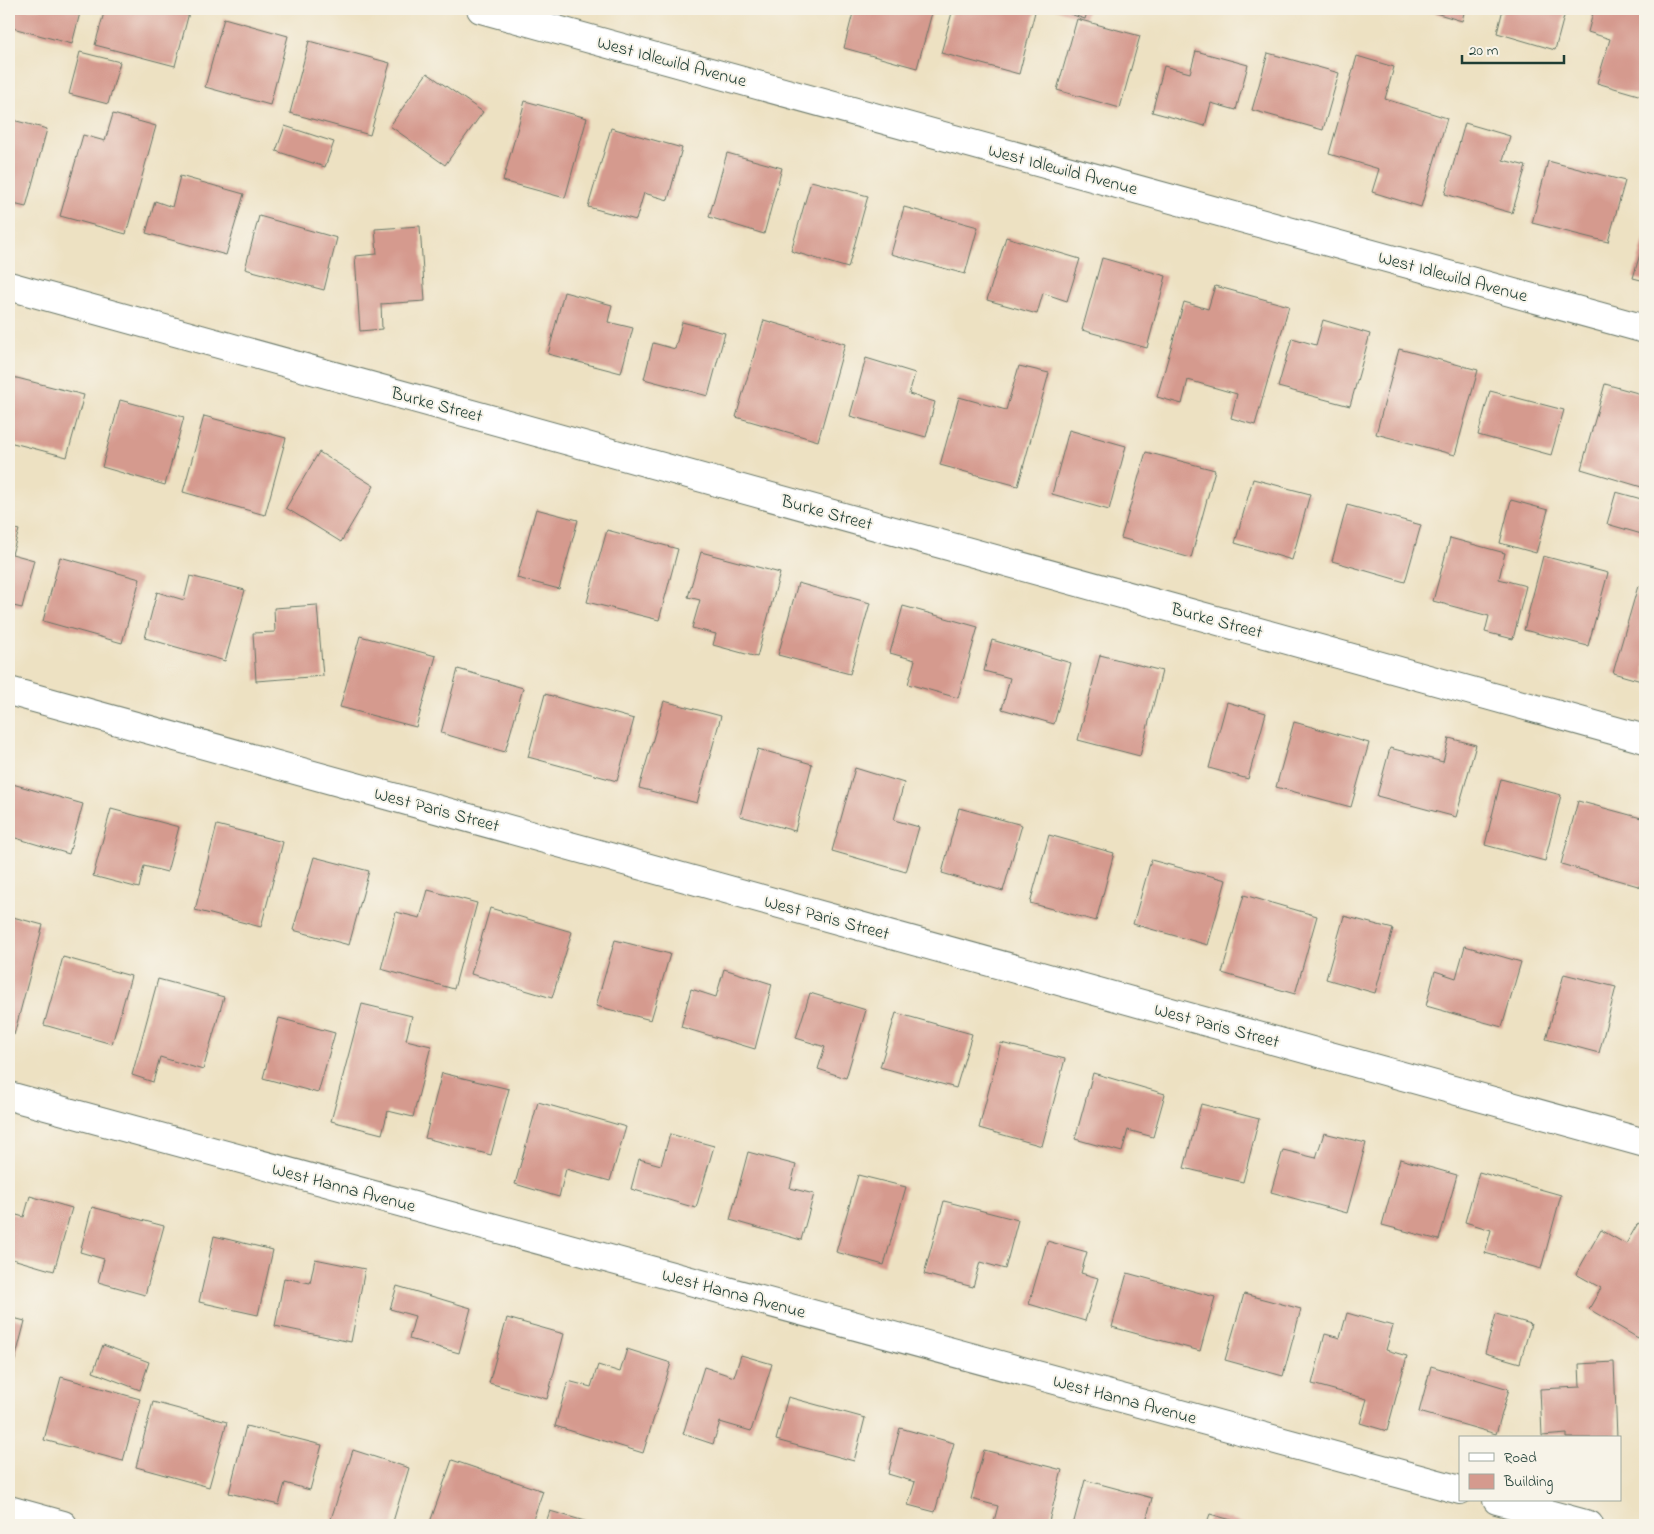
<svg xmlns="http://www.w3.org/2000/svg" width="1654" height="1534" font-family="'Indie Flower',sans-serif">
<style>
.building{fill:#d59a8e}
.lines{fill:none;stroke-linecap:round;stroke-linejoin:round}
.minor-casing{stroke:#677666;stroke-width:30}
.minor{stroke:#fff;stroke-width:28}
.labels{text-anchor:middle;stroke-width:4;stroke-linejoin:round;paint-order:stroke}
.street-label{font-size:18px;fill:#1f3d34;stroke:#f7f3e8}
</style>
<rect width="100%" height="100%" fill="#f7f3e8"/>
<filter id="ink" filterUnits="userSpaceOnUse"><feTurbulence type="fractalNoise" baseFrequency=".02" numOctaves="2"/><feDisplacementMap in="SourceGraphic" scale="10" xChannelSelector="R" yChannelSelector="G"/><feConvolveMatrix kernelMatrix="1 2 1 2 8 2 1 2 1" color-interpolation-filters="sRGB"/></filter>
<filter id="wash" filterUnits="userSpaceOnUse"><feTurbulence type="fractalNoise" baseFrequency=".0096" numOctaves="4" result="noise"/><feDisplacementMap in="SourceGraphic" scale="20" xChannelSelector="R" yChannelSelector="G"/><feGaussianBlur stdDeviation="1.12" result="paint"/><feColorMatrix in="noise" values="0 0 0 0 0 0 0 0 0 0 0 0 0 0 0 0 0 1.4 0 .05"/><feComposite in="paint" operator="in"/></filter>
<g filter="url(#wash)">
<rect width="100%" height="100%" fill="#ede1c2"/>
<g id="blocks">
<g class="building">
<path d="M 9,9 L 81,9 L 72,44 L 9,27 Z"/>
<path d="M 105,9 L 190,9 L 175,66 L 95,45 Z"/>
<path d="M 854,9 L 933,9 L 917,68 L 844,48 Z"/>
<path d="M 953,9 L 1025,9 L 1035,12 L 1019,74 L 941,53 Z"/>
<path d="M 1055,9 L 1088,9 L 1085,19 Z"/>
<path d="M 1422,9 L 1465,9 L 1462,21 Z"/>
<path d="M 1503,9 L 1566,9 L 1555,50 L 1497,33 Z"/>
<path d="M 1594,9 L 1645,9 L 1645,97 L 1597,83 L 1610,39 L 1588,32 Z"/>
<path d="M 224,18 L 288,36 L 270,105 L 205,87 Z"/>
<path d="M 1077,19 L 1140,36 L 1120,108 L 1057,90 Z"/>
<path d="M 309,41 L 390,63 L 370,135 L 290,113 Z"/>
<path d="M 1196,51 L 1248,65 L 1236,110 L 1211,103 L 1205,126 L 1152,112 L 1164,66 L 1190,73 Z"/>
<path d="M 80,52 L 120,62 L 108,104 L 69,94 Z"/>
<path d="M 1268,53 L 1339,73 L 1323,130 L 1252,110 Z"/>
<path d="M 1357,56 L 1394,67 L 1385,99 L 1447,118 L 1421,207 L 1372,192 L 1379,169 L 1329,154 Z"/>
<path d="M 427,73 L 483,112 L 445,165 L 390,126 Z"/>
<path d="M 525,101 L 587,118 L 565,198 L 503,181 Z"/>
<path d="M 113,114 L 156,126 L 126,234 L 60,216 L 83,135 L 105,141 Z"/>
<path d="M 9,119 L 47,129 L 26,207 L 9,203 Z"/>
<path d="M 1465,123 L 1510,136 L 1503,160 L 1526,166 L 1512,213 L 1445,194 Z"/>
<path d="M 285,126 L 334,142 L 325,167 L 276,151 Z"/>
<path d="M 611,128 L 682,148 L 668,200 L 644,193 L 636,220 L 588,207 Z"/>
<path d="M 727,153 L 782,168 L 764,234 L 709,217 Z"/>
<path d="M 1548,161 L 1625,181 L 1608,242 L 1532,223 Z"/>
<path d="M 180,176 L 244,194 L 226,255 L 146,233 L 155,201 L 172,207 Z"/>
<path d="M 811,181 L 868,196 L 848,268 L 791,251 Z"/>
<path d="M 904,207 L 978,227 L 965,274 L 891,254 Z"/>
<path d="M 259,216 L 337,238 L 324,290 L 245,269 Z"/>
<path d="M 420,226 L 425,301 L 381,304 L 382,329 L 360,331 L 355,256 L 377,254 L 375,229 Z"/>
<path d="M 1006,237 L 1080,259 L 1067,301 L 1043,293 L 1037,314 L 987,300 Z"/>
<path d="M 1645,237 L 1645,281 L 1633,278 Z"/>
<path d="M 1102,258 L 1166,276 L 1147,348 L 1082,330 Z"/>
<path d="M 1215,286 L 1289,306 L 1255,425 L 1231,418 L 1237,394 L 1188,380 L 1182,404 L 1157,397 L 1184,302 L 1208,309 Z"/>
<path d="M 564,292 L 612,305 L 608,322 L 633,328 L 621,373 L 548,354 Z"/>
<path d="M 764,320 L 845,344 L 818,441 L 736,417 Z"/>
<path d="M 1323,320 L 1370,334 L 1350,406 L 1278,387 L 1292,338 L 1316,345 Z"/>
<path d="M 682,322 L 725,333 L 708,396 L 644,379 L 653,343 L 675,349 Z"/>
<path d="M 1399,349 L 1478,370 L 1455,455 L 1376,434 Z"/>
<path d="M 866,358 L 915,373 L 909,394 L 935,402 L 926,437 L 850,416 Z"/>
<path d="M 1019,366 L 1049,373 L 1018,486 L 940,465 L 959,397 L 1006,410 Z"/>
<path d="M 9,376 L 84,395 L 67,457 L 9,442 Z"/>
<path d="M 1605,384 L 1645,395 L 1645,488 L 1581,469 Z"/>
<path d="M 1490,391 L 1564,410 L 1551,455 L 1478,435 Z"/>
<path d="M 120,400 L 184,417 L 165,485 L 102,467 Z"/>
<path d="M 204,416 L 286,438 L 265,515 L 183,492 Z"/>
<path d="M 1069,430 L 1126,446 L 1109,510 L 1052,494 Z"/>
<path d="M 319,452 L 374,486 L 341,542 L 286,508 Z"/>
<path d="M 1146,452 L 1215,470 L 1191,558 L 1121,538 Z"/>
<path d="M 1253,479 L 1310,494 L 1292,560 L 1235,543 Z"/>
<path d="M 1616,492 L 1645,500 L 1645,535 L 1607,524 Z"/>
<path d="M 1511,500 L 1548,510 L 1536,553 L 1500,543 Z"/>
<path d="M 1347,505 L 1421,525 L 1405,582 L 1332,561 Z"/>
<path d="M 536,509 L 578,520 L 559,589 L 517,578 Z"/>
<path d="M 9,527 L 19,530 L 12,554 L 34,560 L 22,608 L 9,605 Z"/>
<path d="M 607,530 L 678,549 L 659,620 L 587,602 Z"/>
<path d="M 1450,538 L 1505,553 L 1499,579 L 1526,586 L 1513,639 L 1485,632 L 1489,616 L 1433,601 Z"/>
<path d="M 701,552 L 780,573 L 757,657 L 713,645 L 716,634 L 692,628 L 700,600 L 688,597 Z"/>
<path d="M 1543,556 L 1608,573 L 1588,646 L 1524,630 Z"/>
<path d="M 60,557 L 140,579 L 122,643 L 43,621 Z"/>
<path d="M 190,576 L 245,590 L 225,661 L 145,638 L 157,592 L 184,600 Z"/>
<path d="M 798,583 L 870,603 L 850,674 L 778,655 Z"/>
<path d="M 1638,586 L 1645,588 L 1645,682 L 1613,673 Z"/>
<path d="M 317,605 L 323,676 L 256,681 L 253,633 L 275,632 L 274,608 Z"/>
<path d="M 903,606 L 978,627 L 958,698 L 908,684 L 915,660 L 890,653 Z"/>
<path d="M 360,636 L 436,656 L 416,727 L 340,707 Z"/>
<path d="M 992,640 L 1071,663 L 1054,724 L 1002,709 L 1010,678 L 984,671 Z"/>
<path d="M 1100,655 L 1162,671 L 1140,756 L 1078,740 Z"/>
<path d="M 458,669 L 523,688 L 505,752 L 441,733 Z"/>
<path d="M 545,694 L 634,719 L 617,781 L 528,757 Z"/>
<path d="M 664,701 L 721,716 L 697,803 L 639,788 Z"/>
<path d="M 1227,702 L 1266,713 L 1248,779 L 1209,768 Z"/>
<path d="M 1294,722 L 1369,743 L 1351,807 L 1276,787 Z"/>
<path d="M 1449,738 L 1476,745 L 1456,817 L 1377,796 L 1390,748 L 1443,762 Z"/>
<path d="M 758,749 L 812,764 L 795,831 L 740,816 Z"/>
<path d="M 855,768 L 904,783 L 894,820 L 919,827 L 906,872 L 832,851 Z"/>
<path d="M 1501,779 L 1561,795 L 1545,861 L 1485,845 Z"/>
<path d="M 9,783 L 83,804 L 69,854 L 9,836 Z"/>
<path d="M 1578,801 L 1645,819 L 1645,888 L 1561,864 Z"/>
<path d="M 959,808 L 1022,825 L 1003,891 L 942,873 Z"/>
<path d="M 111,809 L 179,827 L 167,872 L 144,866 L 139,888 L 93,876 Z"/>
<path d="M 217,825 L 283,842 L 261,927 L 195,910 Z"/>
<path d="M 1049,835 L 1114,853 L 1096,921 L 1030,903 Z"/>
<path d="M 314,857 L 369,871 L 349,945 L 293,930 Z"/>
<path d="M 1151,860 L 1226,880 L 1208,945 L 1133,924 Z"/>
<path d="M 428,890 L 477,903 L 454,989 L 381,969 L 396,912 L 420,918 Z"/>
<path d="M 1244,895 L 1317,916 L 1295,994 L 1222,973 Z"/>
<path d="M 490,908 L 572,932 L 552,998 L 471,974 Z"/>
<path d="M 9,916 L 43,925 L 14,1035 L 9,1033 Z"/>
<path d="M 1344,916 L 1393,929 L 1375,993 L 1326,979 Z"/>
<path d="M 615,940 L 670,954 L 651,1020 L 596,1006 Z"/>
<path d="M 1465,946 L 1521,962 L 1502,1027 L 1426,1006 L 1435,971 L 1456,978 Z"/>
<path d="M 63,957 L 131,976 L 112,1044 L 44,1025 Z"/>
<path d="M 724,969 L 772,984 L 755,1049 L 681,1027 L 691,989 L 716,997 Z"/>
<path d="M 1564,974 L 1616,987 L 1599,1053 L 1546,1039 Z"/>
<path d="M 158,979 L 224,997 L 203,1070 L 160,1057 L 153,1082 L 132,1075 Z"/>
<path d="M 810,993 L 866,1010 L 846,1078 L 818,1069 L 825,1047 L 796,1038 Z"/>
<path d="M 362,1004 L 412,1016 L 406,1040 L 431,1046 L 413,1117 L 388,1111 L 382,1134 L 331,1121 Z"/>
<path d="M 896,1013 L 972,1034 L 956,1088 L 880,1067 Z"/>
<path d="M 279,1018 L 335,1033 L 318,1093 L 263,1078 Z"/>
<path d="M 1001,1043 L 1065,1059 L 1042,1146 L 979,1128 Z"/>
<path d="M 442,1073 L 509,1089 L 491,1155 L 425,1138 Z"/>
<path d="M 1093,1073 L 1165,1094 L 1153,1137 L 1128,1130 L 1122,1152 L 1075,1139 Z"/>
<path d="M 538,1102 L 626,1127 L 610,1181 L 566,1169 L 559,1197 L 515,1184 Z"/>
<path d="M 1201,1104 L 1259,1119 L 1243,1182 L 1184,1168 Z"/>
<path d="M 1324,1133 L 1366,1143 L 1347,1213 L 1271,1192 L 1283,1150 L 1316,1158 Z"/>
<path d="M 670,1134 L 714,1146 L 696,1208 L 631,1189 L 639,1159 L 661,1165 Z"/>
<path d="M 748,1152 L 796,1165 L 790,1188 L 814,1194 L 801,1240 L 730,1220 Z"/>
<path d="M 1400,1159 L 1457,1175 L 1439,1240 L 1382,1225 Z"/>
<path d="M 1479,1172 L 1561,1195 L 1541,1269 L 1485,1253 L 1491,1230 L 1465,1222 Z"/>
<path d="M 858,1175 L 906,1187 L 884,1265 L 836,1252 Z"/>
<path d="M 30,1196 L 72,1208 L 54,1271 L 9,1258 L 9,1213 L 24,1217 Z"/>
<path d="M 944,1201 L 1018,1220 L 1005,1269 L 980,1262 L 973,1287 L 924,1274 Z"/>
<path d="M 92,1207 L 164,1226 L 145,1295 L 98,1282 L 104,1259 L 80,1252 Z"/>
<path d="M 1638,1223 L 1645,1227 L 1645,1326 L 1638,1338 L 1589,1309 L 1601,1288 L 1576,1274 L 1601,1230 L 1626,1244 Z"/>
<path d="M 214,1236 L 273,1250 L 258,1315 L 199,1302 Z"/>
<path d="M 1047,1241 L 1087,1252 L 1081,1273 L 1098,1278 L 1085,1321 L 1029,1304 Z"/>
<path d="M 315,1259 L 365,1269 L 351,1342 L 275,1326 L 284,1278 L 310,1283 Z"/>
<path d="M 1127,1273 L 1215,1297 L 1200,1351 L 1112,1327 Z"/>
<path d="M 397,1286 L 471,1308 L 459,1353 L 409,1339 L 415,1316 L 390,1309 Z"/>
<path d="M 1244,1294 L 1301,1309 L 1283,1376 L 1225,1360 Z"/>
<path d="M 1347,1313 L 1393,1326 L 1386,1350 L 1407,1356 L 1387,1431 L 1360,1423 L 1367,1399 L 1312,1384 L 1325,1334 L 1340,1338 Z"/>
<path d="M 1496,1314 L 1531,1324 L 1520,1363 L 1485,1353 Z"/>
<path d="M 9,1317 L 25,1321 L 9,1383 Z"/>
<path d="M 507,1318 L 564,1334 L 547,1399 L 489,1383 Z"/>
<path d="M 103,1345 L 149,1362 L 140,1390 L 93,1372 Z"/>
<path d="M 627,1349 L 671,1363 L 643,1453 L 555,1426 L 568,1381 L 591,1387 L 598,1365 L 620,1372 Z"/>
<path d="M 741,1355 L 772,1364 L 751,1431 L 720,1422 L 713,1444 L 683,1434 L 704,1367 L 734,1377 Z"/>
<path d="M 1614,1362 L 1617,1438 L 1567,1438 L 1567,1434 L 1542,1436 L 1540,1389 L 1580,1387 L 1579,1364 Z"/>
<path d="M 1431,1366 L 1509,1389 L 1496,1434 L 1419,1412 Z"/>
<path d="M 61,1377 L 140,1399 L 123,1461 L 44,1440 Z"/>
<path d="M 788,1397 L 865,1418 L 854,1461 L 776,1440 Z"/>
<path d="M 153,1402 L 227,1422 L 209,1487 L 136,1467 Z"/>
<path d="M 246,1426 L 322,1445 L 310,1490 L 285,1483 L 279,1505 L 229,1493 Z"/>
<path d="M 900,1428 L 954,1443 L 935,1512 L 908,1505 L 915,1482 L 888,1474 Z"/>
<path d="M 353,1450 L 409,1468 L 392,1525 L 350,1525 L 331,1519 Z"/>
<path d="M 984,1450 L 1062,1470 L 1048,1525 L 993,1525 L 998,1506 L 971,1499 Z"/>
<path d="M 452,1460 L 543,1491 L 531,1525 L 429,1525 Z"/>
<path d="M 1085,1480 L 1152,1498 L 1145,1525 L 1073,1525 Z"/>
<path d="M 550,1511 L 588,1522 L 587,1525 L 545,1525 Z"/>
<path d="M 1210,1514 L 1249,1525 L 1206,1525 Z"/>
</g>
</g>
</g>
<g filter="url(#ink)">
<use href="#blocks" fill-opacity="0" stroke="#677666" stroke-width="1"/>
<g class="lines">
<g class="minor-casing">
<g id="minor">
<path d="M 481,9 L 1645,329"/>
<path d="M 9,286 L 1645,739"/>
<path d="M 9,691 L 1645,1143"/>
<path d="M 9,1096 L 1460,1490"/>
<path d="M 1497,1500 L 1589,1525"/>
<path d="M 9,1510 L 63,1525"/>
</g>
</g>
<use href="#minor" class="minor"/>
</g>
</g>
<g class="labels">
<g class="street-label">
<text transform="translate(672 61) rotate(15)" y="6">West Idlewild Avenue</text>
<text transform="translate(1063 169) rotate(15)" y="6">West Idlewild Avenue</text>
<text transform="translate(1453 276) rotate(15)" y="6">West Idlewild Avenue</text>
<text transform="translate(437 404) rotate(15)" y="6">Burke Street</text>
<text transform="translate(827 512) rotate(15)" y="6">Burke Street</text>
<text transform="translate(1217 620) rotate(15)" y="6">Burke Street</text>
<text transform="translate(437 809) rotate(15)" y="6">West Paris Street</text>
<text transform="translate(827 917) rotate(15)" y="6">West Paris Street</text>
<text transform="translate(1217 1025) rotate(15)" y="6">West Paris Street</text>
<text transform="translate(344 1187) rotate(15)" y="6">West Hanna Avenue</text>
<text transform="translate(734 1293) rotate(15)" y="6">West Hanna Avenue</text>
<text transform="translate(1125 1399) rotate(15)" y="6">West Hanna Avenue</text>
</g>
</g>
<rect width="1654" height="1534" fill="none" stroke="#f7f3e8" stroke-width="30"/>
<rect x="1459" y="1436" width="162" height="65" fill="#f7f3e8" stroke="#a1aaa0"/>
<rect x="1469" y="1453" width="25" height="8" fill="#ffffff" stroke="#a1aaa0"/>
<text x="1504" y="1462" font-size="15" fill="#1f3d34">Road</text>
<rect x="1469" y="1474" width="25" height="15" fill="#d59a8e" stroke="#a1aaa0"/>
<text x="1504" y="1486" font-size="15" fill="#1f3d34">Building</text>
<path d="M1462 55v8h102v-8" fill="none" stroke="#1f3d34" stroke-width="2.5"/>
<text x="1469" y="55" font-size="15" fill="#1f3d34" stroke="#f7f3e8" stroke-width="4" paint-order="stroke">20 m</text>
</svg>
